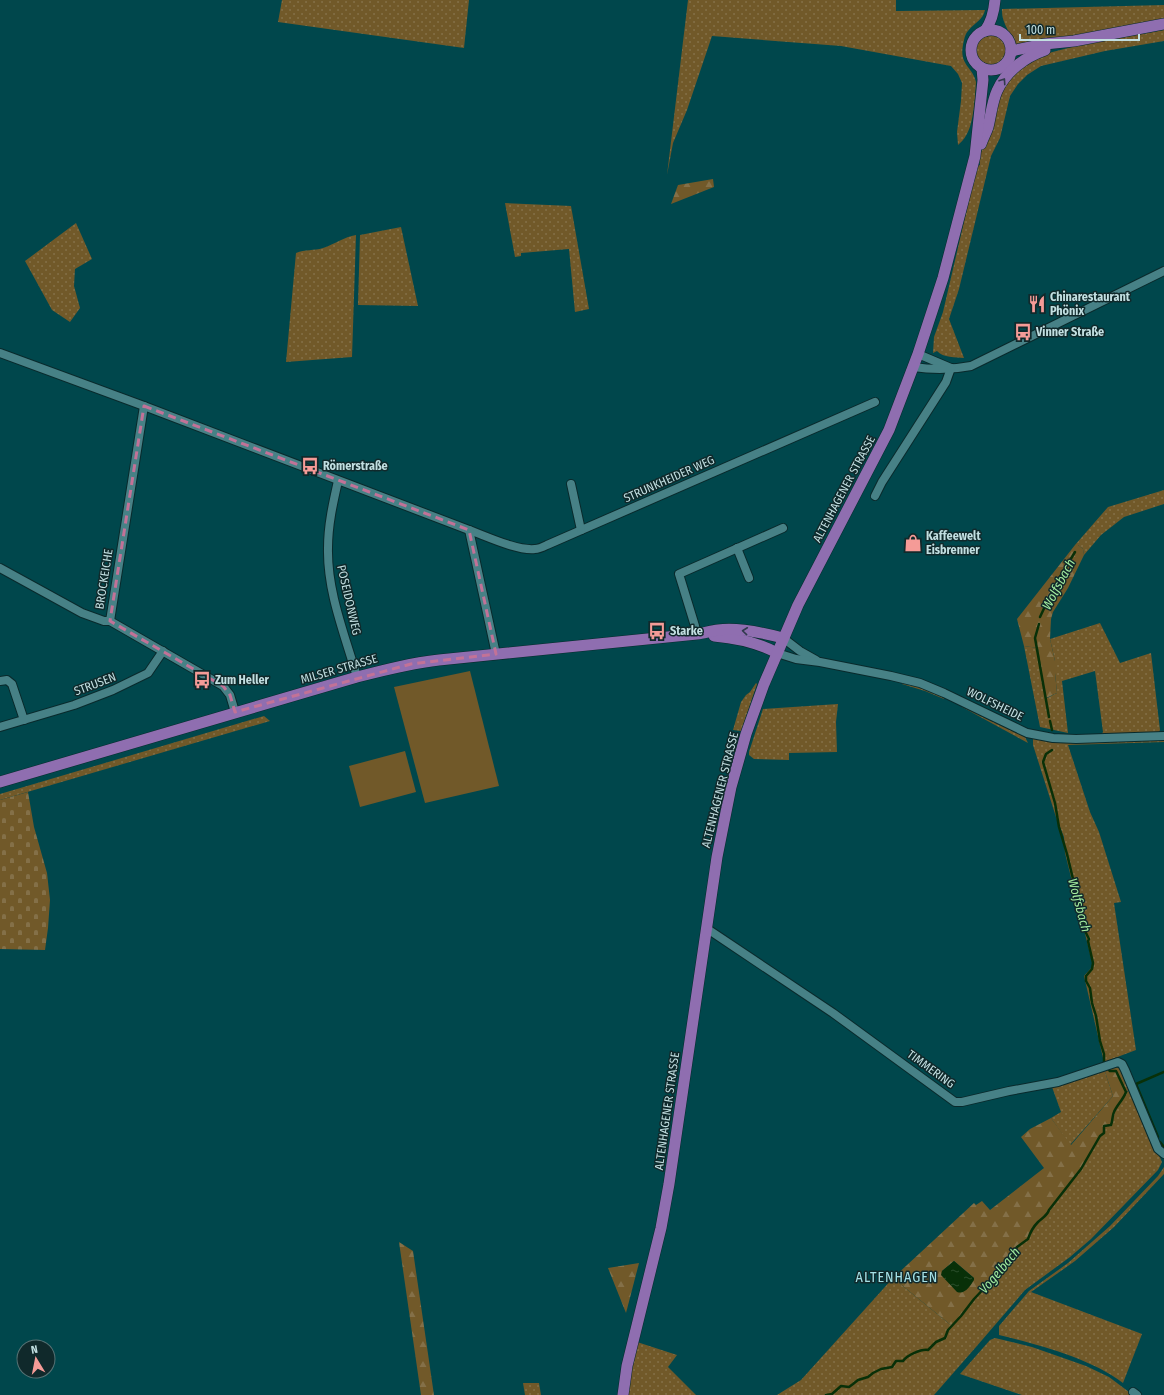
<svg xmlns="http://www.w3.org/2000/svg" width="1164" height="1395" font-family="'Fira Sans Condensed',sans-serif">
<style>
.grass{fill:url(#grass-dots)}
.forest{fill:url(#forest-firs);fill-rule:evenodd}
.cemetery{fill:url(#cemetery-stones)}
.pitch{fill:#715929}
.water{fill:url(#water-ripples)}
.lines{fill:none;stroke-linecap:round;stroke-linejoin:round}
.stream{stroke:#083008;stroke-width:2.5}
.minor-casing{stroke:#092a2c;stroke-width:10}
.major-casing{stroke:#092a2c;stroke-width:12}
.minor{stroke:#478186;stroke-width:8}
.major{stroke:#8f6eb0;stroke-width:11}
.oneway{stroke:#303a4c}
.marked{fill:none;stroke:#c27297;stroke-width:3;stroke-dasharray:8 5;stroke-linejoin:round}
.labels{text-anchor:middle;stroke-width:3;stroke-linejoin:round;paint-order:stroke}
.poi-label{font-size:12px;font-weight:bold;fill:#c2dfe1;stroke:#10292b;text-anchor:start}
.street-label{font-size:12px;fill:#c2dfe1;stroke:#10292b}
.water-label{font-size:13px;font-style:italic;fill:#a4ed9f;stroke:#10292b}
.quarter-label{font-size:14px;letter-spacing:1px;fill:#a4e0e5;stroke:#10292b}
</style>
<defs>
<pattern id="grass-dots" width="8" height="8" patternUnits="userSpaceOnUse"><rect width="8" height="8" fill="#715929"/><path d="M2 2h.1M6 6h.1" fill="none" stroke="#847048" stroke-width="1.8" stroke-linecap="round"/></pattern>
<pattern id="forest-firs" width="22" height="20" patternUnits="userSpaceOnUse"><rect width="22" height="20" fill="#715929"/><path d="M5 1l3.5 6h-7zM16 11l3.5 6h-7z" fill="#847048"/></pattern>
<pattern id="cemetery-stones" width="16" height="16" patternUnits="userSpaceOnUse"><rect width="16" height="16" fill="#715929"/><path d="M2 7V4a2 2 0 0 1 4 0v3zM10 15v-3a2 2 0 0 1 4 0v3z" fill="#847048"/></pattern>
<pattern id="water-ripples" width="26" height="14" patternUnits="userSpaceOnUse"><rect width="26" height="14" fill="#083008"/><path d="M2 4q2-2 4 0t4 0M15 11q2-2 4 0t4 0" fill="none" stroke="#2a4e2c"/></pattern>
</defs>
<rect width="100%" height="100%" fill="#00474c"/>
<g class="grass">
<path d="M 282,0 L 469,0 L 464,48 L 278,22 Z"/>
<path d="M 688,0 L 896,0 L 896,11 L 985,10 C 983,20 974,23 968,31 C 965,34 964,40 963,45 C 959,65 973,67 976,82 C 976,86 975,92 975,97 C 973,114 972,134 958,145 L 957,132 L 961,101 L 962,83 L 958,74 L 951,66 L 841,46 L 712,36 L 687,110 L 673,143 L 667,175 Z"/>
<path d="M 1164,5 L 1164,20 L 1015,47 C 1012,33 1001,24 1002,9 Z"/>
<path d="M 1164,30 L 1164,41 L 1105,51 L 1041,66 L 1027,75 L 1018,84 L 1010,96 L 1000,138 L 991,156 L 959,289 L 949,319 L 964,358 C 956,357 943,358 937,351 L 933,353 L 934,337 L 943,312 L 977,166 L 980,165 L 979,159 L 997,101 L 1009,78 L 1037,56 L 1076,46 Z"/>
<circle cx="991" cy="50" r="15"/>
<path d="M 505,203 L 571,206 L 589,309 L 575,312 L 569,249 L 521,253 L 521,256 L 515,257 Z"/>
<path d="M 76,223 L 92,259 L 75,269 L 74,286 L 80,308 L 70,322 L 52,310 L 25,261 Z"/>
<path d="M 401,227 L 418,306 L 358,305 L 360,235 Z"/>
<path d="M 356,235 L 352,357 L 286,362 L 296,253 C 305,249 314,251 323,248 C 335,244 344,237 356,235 Z"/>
<path d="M 1164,490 L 1164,504 L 1124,517 L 1101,535 L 1084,555 L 1083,549 L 1078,545 L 1075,545 L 1108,507 Z"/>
<path d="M 1100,623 L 1120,663 L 1151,653 L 1160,730 L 1158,734 L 1101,735 L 1103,732 L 1095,671 L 1062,681 L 1068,733 L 1040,727 L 1024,646 L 1038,648 L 1047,698 L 1057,693 L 1055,673 L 1055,661 L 1050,639 Z"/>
<path d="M 902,681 L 925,688 L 944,697 L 944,699 L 925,691 L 902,684 Z"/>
<path d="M 756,683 L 757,684 L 741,731 L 733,730 L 741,702 L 746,695 L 750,692 Z"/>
<path d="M 838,704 L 836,722 L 837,752 L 789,753 L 789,760 L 754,759 L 749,755 L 749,752 L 763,709 Z"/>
<path d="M 964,705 L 1021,734 L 1025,737 L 1028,743 L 962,707 Z"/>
<path d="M 264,716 L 270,721 L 0,800 L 0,794 Z"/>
<path d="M 1033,738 L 1164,739 L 1164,742 L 1068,745 L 1090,812 L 1099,832 L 1121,902 L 1114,903 L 1136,1050 L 1104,1062 L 1084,976 L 1093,966 L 1065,853 L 1064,837 L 1056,817 L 1033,745 Z"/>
<path d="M 1104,1069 L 1113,1096 L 1070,1145 L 1051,1118 L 1061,1112 L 1052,1087 Z"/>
<path d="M 1130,1089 L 1162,1162 L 1158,1170 L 1091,1239 L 1070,1257 L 1025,1290 L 976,1347 L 934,1395 L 777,1395 L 801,1380 L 893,1278 L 952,1326 L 961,1316 L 974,1299 L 995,1278 L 995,1274 L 1001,1268 L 1017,1247 L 1028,1239 L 1030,1233 L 1038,1222 L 1047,1213 L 1049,1210 L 1065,1191 L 1081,1169 L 1084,1162 L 1087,1159 L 1100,1136 L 1104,1133 L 1104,1126 L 1108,1125 L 1113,1121 C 1113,1118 1112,1116 1113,1114 C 1113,1112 1128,1090 1130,1089 Z"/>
<path d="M 1164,1167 L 1164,1174 L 1114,1227 L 1075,1261 L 1031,1292 L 1142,1334 L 1123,1383 C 1090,1358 1039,1345 999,1335 L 999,1326 L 1029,1291 L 1068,1263 L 1110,1226 L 1158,1176 Z"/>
<path d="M 995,1338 L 1032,1347 L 1086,1366 L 1109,1377 L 1133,1395 L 1022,1395 L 960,1374 L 990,1340 Z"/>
<path d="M 637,1342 L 677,1355 L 668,1367 L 696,1395 L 627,1395 Z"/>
<path d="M 523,1383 L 539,1383 L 541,1395 L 525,1395 Z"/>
</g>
<g class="forest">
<path d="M 713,179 L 714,187 L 671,204 L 678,185 Z"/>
<path d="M 1075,545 L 1078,545 L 1083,549 L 1084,555 L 1068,588 L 1053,612 L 1051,619 L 1050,639 L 1055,661 L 1055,673 L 1057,693 L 1046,698 L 1038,648 L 1024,646 L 1017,619 Z"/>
<path d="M 1112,1066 L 1121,1069 L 1130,1089 L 1126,1092 L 1123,1100 L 1113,1113 L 1113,1121 L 1111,1125 L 1104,1126 L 1104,1133 L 1100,1136 L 1081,1169 L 1049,1210 L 1047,1213 L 1038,1222 L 1030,1233 L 1028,1239 L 1017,1247 L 1006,1265 L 995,1274 L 993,1281 C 978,1287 965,1317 952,1326 L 893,1278 L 974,1203 L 976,1205 L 982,1201 L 990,1210 L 1044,1168 L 1021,1137 L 1030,1129 L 1051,1118 L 1071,1145 L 1113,1096 L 1104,1069 ZM 954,1261 L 974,1278 L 942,1271 Z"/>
<path d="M 399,1242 L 413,1251 L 434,1395 L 421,1395 Z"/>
<path d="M 639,1263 L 626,1313 L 608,1268 Z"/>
</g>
<path class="cemetery" d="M 28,792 L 34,827 L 47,873 L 50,900 L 48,928 L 45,950 L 0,949 L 0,800 Z"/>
<g class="pitch">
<path d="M 470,671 L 499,786 L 425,803 L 394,687 Z"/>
<path d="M 405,751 L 416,792 L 360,807 L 349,766 Z"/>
</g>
<path class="water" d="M 954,1261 L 974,1278 L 974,1280 C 970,1286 965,1295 957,1292 L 941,1275 L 942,1271 Z"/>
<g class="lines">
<g class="stream">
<path d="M 1040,617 L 1055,585 L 1075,552"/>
<path d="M 1039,624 L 1035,638 L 1049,717"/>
<path d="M 1050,721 L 1052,730"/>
<path d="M 1052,750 L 1046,754 L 1043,762 L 1055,803 L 1059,827 L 1067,854 L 1086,933 L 1089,939 L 1088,941 L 1093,963 L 1092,969 L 1086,976 L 1086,981 L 1090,988 L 1092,1003 L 1096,1016 L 1100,1041 L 1104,1054 L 1104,1064"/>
<path d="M 1158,1137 L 1136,1084 L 1164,1072"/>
<path d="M 1160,1142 L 1164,1147"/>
<path d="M 826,1395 L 832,1394 L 841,1386 L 849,1387 L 853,1384 L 858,1380 L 868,1377 L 873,1373 L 881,1369 L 892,1367 L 896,1361 L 903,1361 C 907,1355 921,1349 928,1350 L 936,1342 L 945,1338 L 948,1330 L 961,1316 L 974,1299 L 989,1283 L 993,1281 L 995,1274 L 1006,1265 L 1017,1247 L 1028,1239 C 1030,1233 1033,1227 1038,1222 C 1042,1218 1047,1216 1049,1210 L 1081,1169 L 1100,1136 L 1104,1133 L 1104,1126 L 1111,1125 C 1113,1120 1112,1116 1114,1112 C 1117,1105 1123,1100 1126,1092 L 1116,1071 L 1110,1071 L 1108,1069"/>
</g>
<g class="minor-casing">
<g id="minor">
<path d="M 0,353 L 144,406 L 469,530 C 486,536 517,551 535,549 C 539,549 543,547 547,545 L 875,402"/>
<path d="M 918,354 L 951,368"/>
<path d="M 913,367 C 933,370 951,370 971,366 L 1164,271"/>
<path d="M 338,481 C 333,503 328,525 328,548 C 327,592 345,635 357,677"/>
<path d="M 571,484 L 581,530"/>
<path d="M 875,496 L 882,482 L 946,382 L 951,368"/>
<path d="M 469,530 L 496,654"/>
<path d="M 737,548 L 749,578"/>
<path d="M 0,568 L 82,613 L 104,621 L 110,621 L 223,686 L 230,695 L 235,712"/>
<path d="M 110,621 L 144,406"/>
<path d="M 697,634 L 695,626 L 679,574 L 783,528"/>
<path d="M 783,638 L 800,651 L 816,660"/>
<path d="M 777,653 L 796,659 L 820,662 L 891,676 L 920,683 L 944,693 L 1027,733 L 1053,738 L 1076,739 L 1164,736"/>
<path d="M 0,681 L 7,680 L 12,684 L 24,720"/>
<path d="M 0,727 L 74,705 L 113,690 L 148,673 L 163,651"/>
<path d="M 706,928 L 833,1013 L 955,1102 L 962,1102 L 1009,1091 L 1058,1082 L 1118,1062 L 1122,1064 L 1125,1070 L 1158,1149 L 1164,1154"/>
<path d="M 1133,1392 L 1137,1395"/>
</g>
</g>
<g class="major-casing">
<g id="major">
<circle cx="991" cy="50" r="20"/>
<path d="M 985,31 C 992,21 994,12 995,0"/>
<path d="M 1011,51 L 1045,44 L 1074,41 L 1164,24"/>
<path d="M 981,144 C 983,138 986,133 988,127 C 991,115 992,102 997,91 C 1006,71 1025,57 1045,50"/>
<path d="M 714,636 C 737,638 757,642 777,653"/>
<path d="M 0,782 L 357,677 C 384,670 411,663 439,660 L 697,634 C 704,633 711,631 718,630 C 738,627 764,633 783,638"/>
<path d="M 623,1395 L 627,1366 L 661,1228 L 669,1184 L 717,857 L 731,787 L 739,759 L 746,734 L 764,684 L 798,605 L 889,430 L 918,354 L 943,278 L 975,156 L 983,80 L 982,68"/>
</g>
</g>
<use href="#minor" class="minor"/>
<use href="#major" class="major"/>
</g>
<defs><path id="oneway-chevron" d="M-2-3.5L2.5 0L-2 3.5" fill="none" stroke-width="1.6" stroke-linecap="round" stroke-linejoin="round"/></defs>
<g class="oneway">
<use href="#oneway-chevron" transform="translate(1003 81) rotate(-56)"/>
<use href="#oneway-chevron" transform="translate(745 631) rotate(-174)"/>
</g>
<path class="marked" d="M 144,406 L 469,530 L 496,654 L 411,664 L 235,712 L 230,695 L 223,686 L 110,621 Z"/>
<defs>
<g id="restaurant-bare" transform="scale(1.38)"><path d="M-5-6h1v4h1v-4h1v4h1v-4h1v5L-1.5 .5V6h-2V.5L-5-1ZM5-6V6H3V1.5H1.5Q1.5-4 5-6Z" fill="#f59b97" stroke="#10292b" stroke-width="2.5" paint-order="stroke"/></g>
<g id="bus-bare" transform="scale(1.38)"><path d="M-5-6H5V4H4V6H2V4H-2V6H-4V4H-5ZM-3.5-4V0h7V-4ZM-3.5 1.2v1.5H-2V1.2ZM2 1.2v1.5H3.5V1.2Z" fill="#f59b97" stroke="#10292b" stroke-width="2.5" paint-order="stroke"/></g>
<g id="shop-bare" transform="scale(1.38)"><path d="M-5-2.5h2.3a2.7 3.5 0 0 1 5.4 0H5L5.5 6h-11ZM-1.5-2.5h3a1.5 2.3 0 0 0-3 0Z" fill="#f59b97" stroke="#10292b" stroke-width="2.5" paint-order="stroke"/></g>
</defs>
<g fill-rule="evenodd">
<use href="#restaurant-bare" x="1037" y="304"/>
<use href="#bus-bare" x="1023" y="332"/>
<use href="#bus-bare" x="310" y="466"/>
<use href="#shop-bare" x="913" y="543"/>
<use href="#bus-bare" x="657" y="631"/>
<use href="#bus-bare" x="202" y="680"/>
</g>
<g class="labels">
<g class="poi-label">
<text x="1050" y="301">Chinarestaurant<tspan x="1050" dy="14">Phönix</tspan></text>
<text x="1036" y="336">Vinner Straße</text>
<text x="323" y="470">Römerstraße</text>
<text x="926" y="540">Kaffeewelt<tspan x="926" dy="14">Eisbrenner</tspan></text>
<text x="670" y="635">Starke</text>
<text x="215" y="684">Zum Heller</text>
</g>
<g class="street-label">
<text transform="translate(669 479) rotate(-24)" y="4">STRUNKHEIDER WEG</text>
<text transform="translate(844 489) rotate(-62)" y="4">ALTENHAGENER STRASSE</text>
<text transform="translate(104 579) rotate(-81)" y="4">BROCKEICHE</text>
<text transform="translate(349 600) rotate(77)" y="4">POSEIDONWEG</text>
<text transform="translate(339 669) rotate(-16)" y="4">MILSER STRASSE</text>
<text transform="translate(95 684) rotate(-21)" y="4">STRUSEN</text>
<text transform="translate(995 704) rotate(26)" y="4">WOLFSHEIDE</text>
<text transform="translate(720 790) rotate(-76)" y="4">ALTENHAGENER STRASSE</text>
<text transform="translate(931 1069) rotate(36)" y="4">TIMMERING</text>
<text transform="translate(667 1111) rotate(-82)" y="4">ALTENHAGENER STRASSE</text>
</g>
<g class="water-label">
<text transform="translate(1058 584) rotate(-62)" y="5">Wolfsbach</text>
<text transform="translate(1080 905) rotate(75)" y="5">Wolfsbach</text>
<text transform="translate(999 1270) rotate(-50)" y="5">Vogelbach</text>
</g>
<g class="quarter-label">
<text x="897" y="1282">ALTENHAGEN</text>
</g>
</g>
<g transform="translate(36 1359) rotate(350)"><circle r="19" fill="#10292b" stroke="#577274"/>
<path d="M0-3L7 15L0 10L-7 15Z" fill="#f59b97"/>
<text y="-6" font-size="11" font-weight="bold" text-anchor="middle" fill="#c2dfe1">N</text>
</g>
<path d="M1020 34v6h119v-6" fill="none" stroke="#c2dfe1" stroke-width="2"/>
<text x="1026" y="34" font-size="12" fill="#c2dfe1" stroke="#10292b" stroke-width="3" paint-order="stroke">100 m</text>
</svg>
